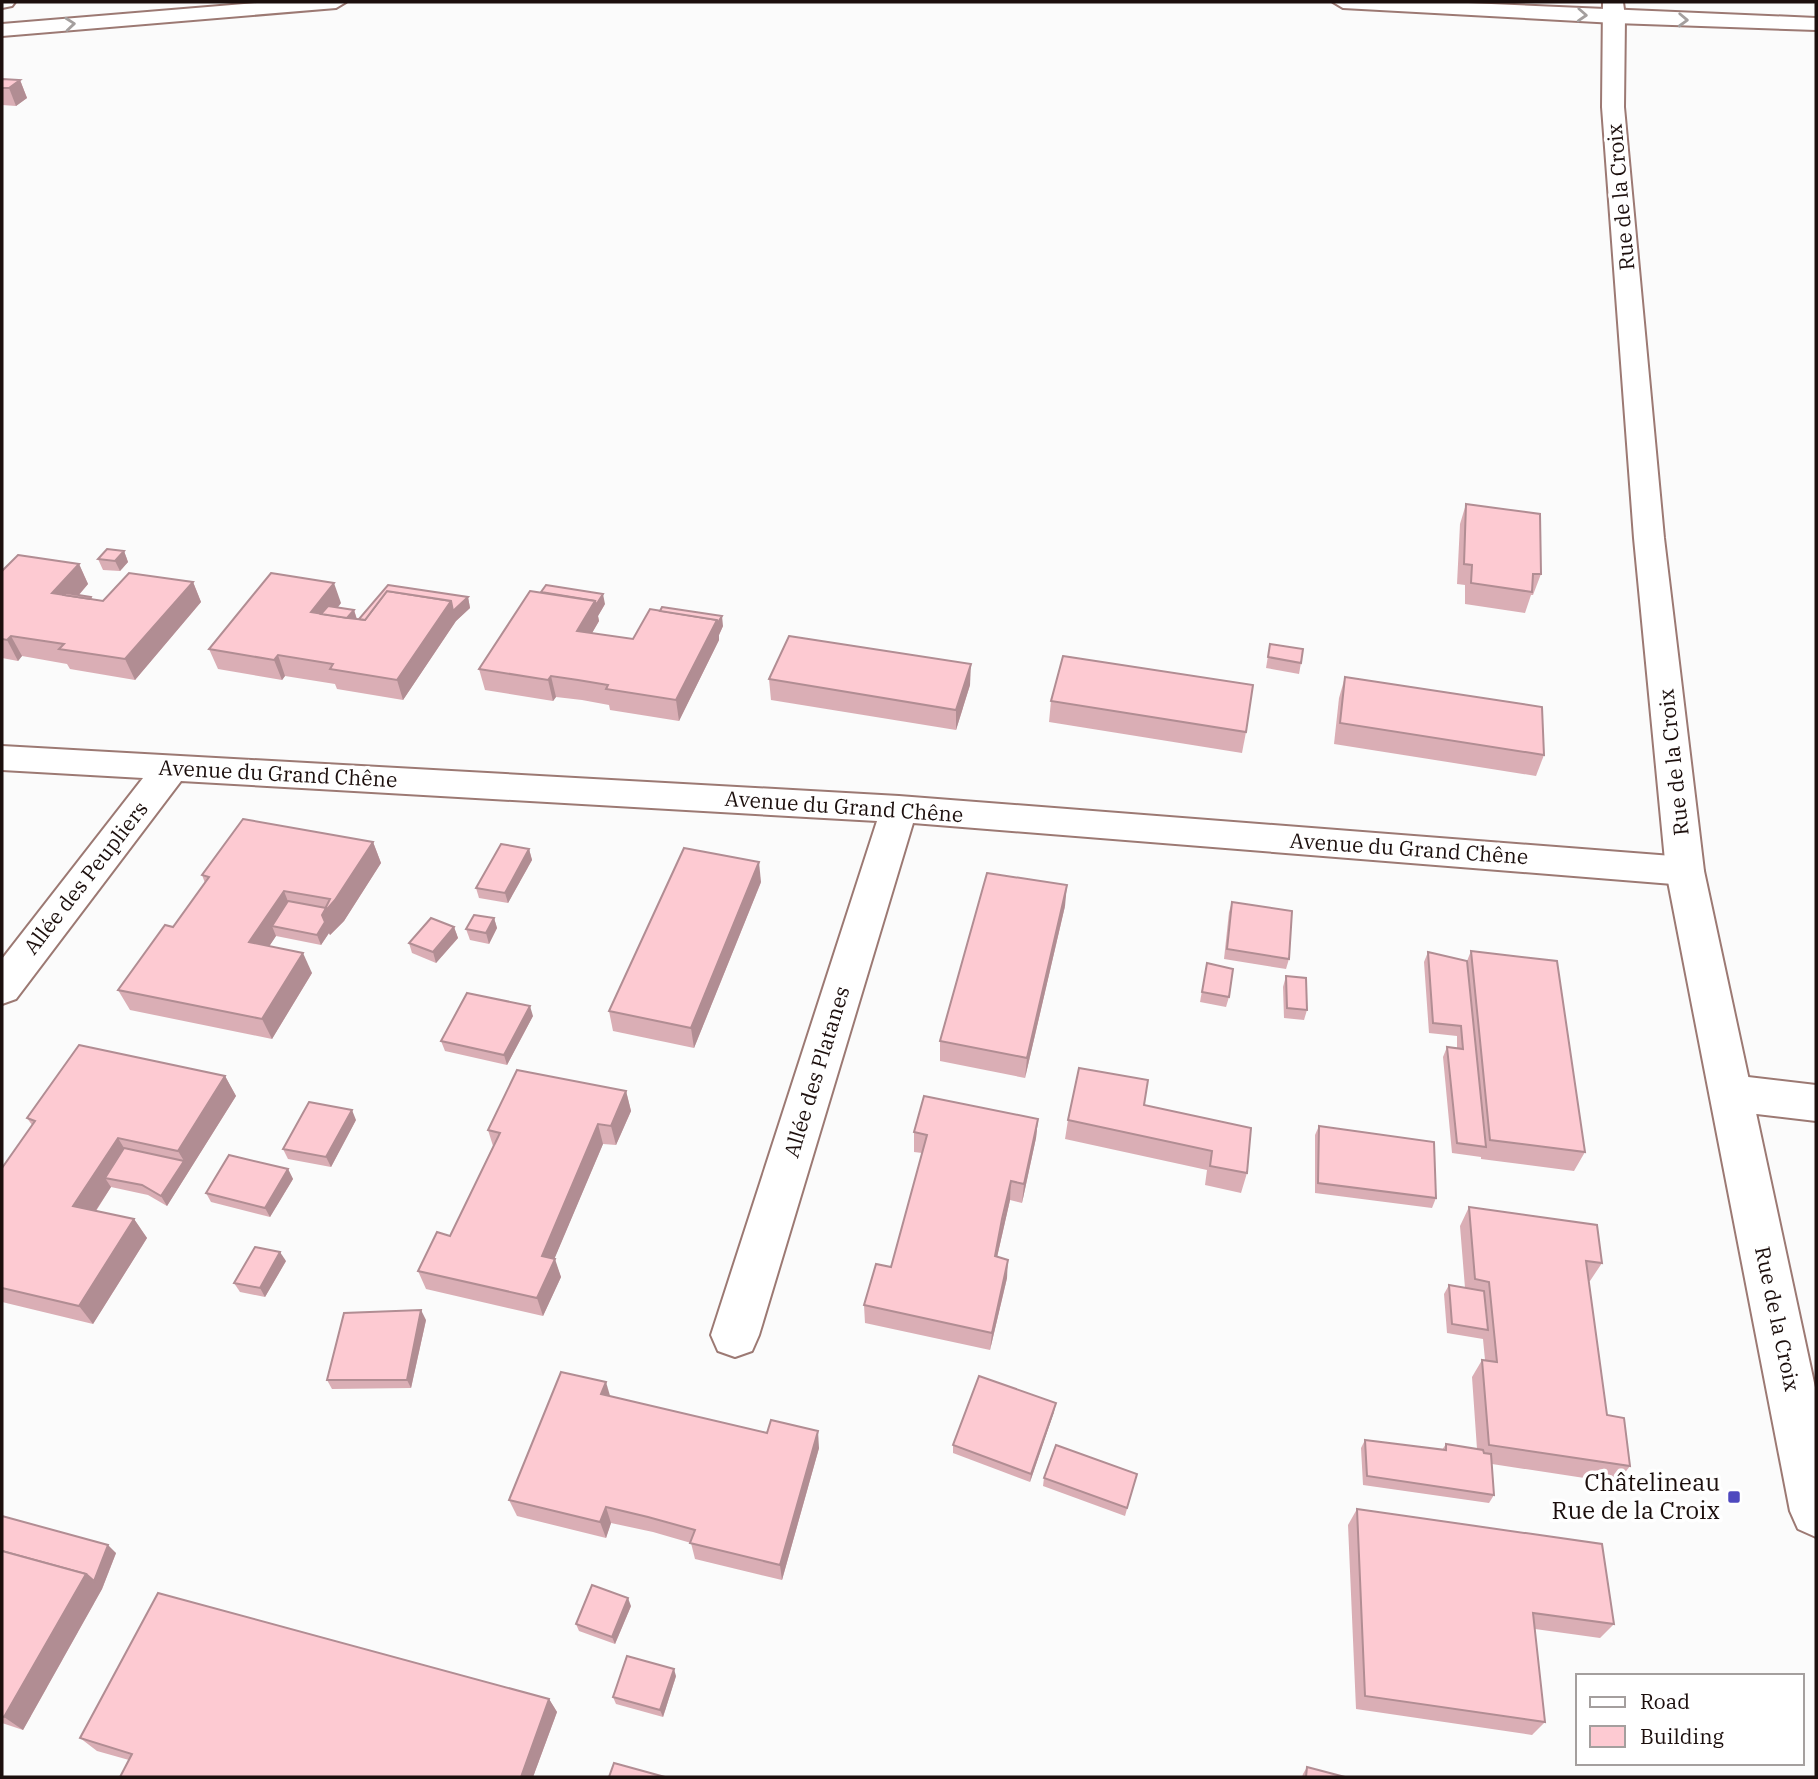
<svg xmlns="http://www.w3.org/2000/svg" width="1818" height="1779" font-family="'IBM Plex Serif',serif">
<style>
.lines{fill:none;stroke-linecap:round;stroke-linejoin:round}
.minor-casing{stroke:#9c7973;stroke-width:4}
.tertiary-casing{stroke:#9c7973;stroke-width:4}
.trunk-casing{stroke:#9c7973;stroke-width:4}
.minor{fill:#fff;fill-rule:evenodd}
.tertiary{fill:#fff;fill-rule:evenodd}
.trunk{fill:#fff;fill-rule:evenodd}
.wall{fill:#daaeb5}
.shaded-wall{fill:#b18d93}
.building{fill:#fdcad2;stroke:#b18d93;stroke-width:2}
.oneway{stroke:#a49f9e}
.poi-dot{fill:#4e48be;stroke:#fff;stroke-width:2.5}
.labels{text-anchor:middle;stroke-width:7;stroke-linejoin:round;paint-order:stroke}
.street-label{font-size:21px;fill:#1c0f0d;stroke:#fff}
.near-poi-label{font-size:24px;fill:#1c0f0d;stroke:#fff;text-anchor:end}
</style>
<rect width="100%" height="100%" fill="#fbfbfb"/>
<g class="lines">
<g class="minor-casing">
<g id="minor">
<path d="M 2,746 L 899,796 L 1685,857 L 1698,861 L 1704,871 L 1698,881 L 1685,885 L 913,823 L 759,1335 L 752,1351 L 735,1357 L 718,1351 L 711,1335 L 877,821 L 181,781 L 16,999 L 2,1004 L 2,959 L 143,778 L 2,770 Z"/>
<path d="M 1731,1075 L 1816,1085 L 1816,1121 L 1731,1111 L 1716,1106 L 1710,1093 L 1716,1080 Z"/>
</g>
</g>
<g class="tertiary-casing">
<path id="tertiary" d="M 1603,2 L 1623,2 L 1625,17 L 1624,107 L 1664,538 L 1704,871 L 1816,1392 L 1816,1537 L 1798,1529 L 1790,1511 L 1666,871 L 1634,538 L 1602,107 Z"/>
</g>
<g class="trunk-casing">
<g id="trunk">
<path d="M 2,2 L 15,2 L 12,6 L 2,8 Z"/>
<path d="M 269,2 L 346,2 L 336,8 L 2,36 L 2,24 Z"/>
<path d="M 1333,2 L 1445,2 L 1816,18 L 1816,30 L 1615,23 L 1343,8 Z"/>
</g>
</g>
<use href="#minor" class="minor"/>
<use href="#tertiary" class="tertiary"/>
<use href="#trunk" class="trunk"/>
</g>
<g class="wall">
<path d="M 2,79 L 20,80 L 27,98 L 16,106 L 2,105 Z"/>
<path d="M 1466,504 L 1541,574 L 1533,595 L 1531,595 L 1525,613 L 1465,604 L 1465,585 L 1457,584 L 1460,524 Z"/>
<path d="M 124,551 L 128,562 L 120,571 L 103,570 L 98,559 Z"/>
<path d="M 79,564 L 88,584 L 79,595 L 93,599 L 103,601 L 193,582 L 201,602 L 135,680 L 70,669 L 67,664 L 22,656 L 18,661 L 2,658 L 2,571 Z"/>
<path d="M 468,597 L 470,608 L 456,621 L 403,700 L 337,689 L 335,684 L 285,676 L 282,680 L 218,669 L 209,649 L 341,603 L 338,607 L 354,610 L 357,619 L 359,619 Z"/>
<path d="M 605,604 L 598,616 L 599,621 L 592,633 L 633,639 L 723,626 L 719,635 L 719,640 L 679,721 L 610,710 L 609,705 L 582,700 L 556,697 L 553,701 L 485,690 L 479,669 Z"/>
<path d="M 1270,644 L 1301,663 L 1299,674 L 1266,668 Z"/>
<path d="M 1345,677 L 1544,755 L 1536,776 L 1334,744 L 1339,698 Z"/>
<path d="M 769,679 L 970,685 L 956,730 L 771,700 Z"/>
<path d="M 1051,701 L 1246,732 L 1242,753 L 1049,722 Z"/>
<path d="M 373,842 L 381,863 L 344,921 L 330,935 L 329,933 L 321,945 L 276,936 L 269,946 L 312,973 L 272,1039 L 130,1010 L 118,990 L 173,927 L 205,883 L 202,875 Z"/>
<path d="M 529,849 L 532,860 L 508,903 L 479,898 L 476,888 Z"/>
<path d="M 761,882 L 694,1048 L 613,1031 L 609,1011 Z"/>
<path d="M 1232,902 L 1289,959 L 1286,969 L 1224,959 L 1229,912 Z"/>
<path d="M 1065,906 L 1025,1078 L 940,1061 L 940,1041 Z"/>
<path d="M 494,918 L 497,928 L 489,944 L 470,940 L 466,929 Z"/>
<path d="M 454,927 L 458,938 L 436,963 L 412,953 L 409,943 Z"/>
<path d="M 1471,951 L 1585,1152 L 1574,1171 L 1481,1159 L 1481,1157 L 1452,1153 L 1443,1057 L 1447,1047 L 1457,1048 L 1457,1036 L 1429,1033 L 1424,962 L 1428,952 L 1467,961 Z"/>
<path d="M 1207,963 L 1229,997 L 1226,1007 L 1200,1002 Z"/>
<path d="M 1286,976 L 1307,1010 L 1304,1020 L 1284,1018 L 1283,987 Z"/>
<path d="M 533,1016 L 507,1065 L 445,1051 L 441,1041 Z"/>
<path d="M 225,1076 L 236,1096 L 167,1206 L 148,1195 L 111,1187 L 96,1211 L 134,1219 L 147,1238 L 93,1324 L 2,1302 L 2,1168 L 32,1125 L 27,1118 Z"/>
<path d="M 626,1091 L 631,1111 L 616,1145 L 603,1144 L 554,1259 L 561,1277 L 543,1316 L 426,1289 L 418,1271 L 450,1236 L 493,1146 L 488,1130 Z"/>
<path d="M 1144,1105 L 1247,1173 L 1241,1193 L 1205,1185 L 1207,1170 L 1065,1139 L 1068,1120 Z"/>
<path d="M 1038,1119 L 1036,1138 L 1022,1203 L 1010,1200 L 997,1257 L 1007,1278 L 990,1350 L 865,1323 L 864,1305 L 891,1267 L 922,1153 L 914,1152 L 914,1132 Z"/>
<path d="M 356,1120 L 331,1167 L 288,1159 L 283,1149 Z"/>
<path d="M 1319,1126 L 1436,1198 L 1432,1208 L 1315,1193 L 1315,1135 Z"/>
<path d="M 288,1169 L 293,1179 L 270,1217 L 211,1202 L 206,1193 Z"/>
<path d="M 1469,1207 L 1602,1263 L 1590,1281 L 1589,1281 L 1607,1415 L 1630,1466 L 1617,1483 L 1492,1464 L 1494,1495 L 1489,1503 L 1363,1485 L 1361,1448 L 1365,1440 L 1442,1450 L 1446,1444 L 1477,1449 L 1472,1377 L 1482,1360 L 1485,1360 L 1483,1339 L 1447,1333 L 1444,1294 L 1449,1285 L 1465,1288 L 1460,1226 Z"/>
<path d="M 286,1261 L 265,1297 L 240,1292 L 234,1283 Z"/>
<path d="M 426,1320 L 411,1388 L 332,1389 L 327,1380 Z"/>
<path d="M 610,1396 L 819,1448 L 782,1580 L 695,1559 L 691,1543 L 653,1532 L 611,1523 L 606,1538 L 517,1516 L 509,1500 Z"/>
<path d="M 1054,1412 L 1030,1482 L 953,1453 L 953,1445 Z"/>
<path d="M 1137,1474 L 1125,1516 L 1043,1486 L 1044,1478 Z"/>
<path d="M 1357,1509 L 1614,1624 L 1600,1638 L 1535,1629 L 1545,1722 L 1532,1735 L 1356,1709 L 1348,1525 Z"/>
<path d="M 2,1516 L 116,1553 L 102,1589 L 23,1730 L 2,1723 Z"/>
<path d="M 631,1606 L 615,1644 L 579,1631 L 576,1624 Z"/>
<path d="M 676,1676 L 663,1717 L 616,1704 L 613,1697 Z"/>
<path d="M 549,1699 L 557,1712 L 533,1777 L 120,1777 L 129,1760 L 97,1751 L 80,1738 Z"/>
<path d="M 1307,1767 L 1345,1777 L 1302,1777 L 1303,1774 Z"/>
</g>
<g class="shaded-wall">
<path d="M 20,80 L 27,98 L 16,106 L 9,88 Z"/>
<path d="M 124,551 L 128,562 L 120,571 L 115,561 Z"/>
<path d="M 79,564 L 88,584 L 70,605 L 52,593 Z"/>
<path d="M 193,582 L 201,602 L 135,680 L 125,659 Z"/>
<path d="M 334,583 L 341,603 L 325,624 L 311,612 Z"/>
<path d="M 603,594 L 605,604 L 598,616 L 599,621 L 581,652 L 577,631 L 595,601 Z"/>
<path d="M 468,597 L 470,608 L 456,621 L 403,700 L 397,680 L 451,601 Z"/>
<path d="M 354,610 L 357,620 L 340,626 Z"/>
<path d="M 722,616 L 723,626 L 719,635 L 719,640 L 679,721 L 676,700 L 717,620 Z"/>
<path d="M 11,636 L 22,656 L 18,661 L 7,640 Z"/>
<path d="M 278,655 L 285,676 L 282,680 L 274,660 Z"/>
<path d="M 971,664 L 970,685 L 956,730 L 956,710 Z"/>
<path d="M 551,676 L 556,697 L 553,701 L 548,680 Z"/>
<path d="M 373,842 L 381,863 L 344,921 L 330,935 L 329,933 L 321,945 L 317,935 L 322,915 Z"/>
<path d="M 529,849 L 532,860 L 508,903 L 505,893 Z"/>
<path d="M 759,862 L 761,882 L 694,1048 L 691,1028 Z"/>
<path d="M 1067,885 L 1065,906 L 1025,1078 L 1027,1058 Z"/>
<path d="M 284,891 L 292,912 L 272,926 L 276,936 L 259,962 L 249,942 Z"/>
<path d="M 494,918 L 497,928 L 489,944 L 486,933 Z"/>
<path d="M 454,927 L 458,938 L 436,963 L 433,952 Z"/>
<path d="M 303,953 L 312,973 L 272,1039 L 262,1019 Z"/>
<path d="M 530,1006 L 533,1016 L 507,1065 L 504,1055 Z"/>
<path d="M 225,1076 L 236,1096 L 167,1206 L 161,1196 L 184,1161 L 178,1151 Z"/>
<path d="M 626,1091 L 631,1111 L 616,1145 L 611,1126 Z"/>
<path d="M 352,1110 L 356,1120 L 331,1167 L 326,1157 Z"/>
<path d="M 1038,1119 L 1036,1138 L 1022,1203 L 1024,1184 Z"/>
<path d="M 598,1124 L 603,1144 L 548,1274 L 542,1256 Z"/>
<path d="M 118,1138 L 130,1158 L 105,1178 L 111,1187 L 87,1224 L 73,1206 Z"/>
<path d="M 288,1169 L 293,1179 L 270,1217 L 265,1208 Z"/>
<path d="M 1011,1181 L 1010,1200 L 993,1275 L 995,1256 Z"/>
<path d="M 134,1219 L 147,1238 L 93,1324 L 79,1306 Z"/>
<path d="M 280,1252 L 286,1261 L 265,1297 L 260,1288 Z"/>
<path d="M 555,1259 L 561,1277 L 543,1316 L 537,1298 Z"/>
<path d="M 1008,1260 L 1007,1278 L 990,1350 L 992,1333 Z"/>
<path d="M 421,1310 L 426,1320 L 411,1388 L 407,1380 Z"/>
<path d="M 606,1382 L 611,1399 L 601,1394 Z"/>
<path d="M 1056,1403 L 1054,1412 L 1030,1482 L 1031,1474 Z"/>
<path d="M 818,1431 L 819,1448 L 782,1580 L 780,1565 Z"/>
<path d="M 606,1507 L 611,1523 L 606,1538 L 600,1522 Z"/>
<path d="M 108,1545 L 116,1553 L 102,1589 L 23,1730 L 4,1717 L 86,1574 Z"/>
<path d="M 628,1598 L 631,1606 L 615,1644 L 612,1637 Z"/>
<path d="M 674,1669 L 676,1676 L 663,1717 L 660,1710 Z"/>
<path d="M 549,1699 L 557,1712 L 533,1777 L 521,1777 Z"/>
</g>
<g class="building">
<path d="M 2,79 L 20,80 L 9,88 L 2,88 Z"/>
<path d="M 1466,504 L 1540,514 L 1541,574 L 1533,574 L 1532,592 L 1471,583 L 1472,565 L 1464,564 Z"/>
<path d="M 107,549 L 124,551 L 115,561 L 98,559 Z"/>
<path d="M 18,555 L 79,564 L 52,593 L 103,601 L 129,573 L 193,582 L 125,659 L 59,649 L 64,644 L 11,636 L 7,640 L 2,639 L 2,571 Z"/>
<path d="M 271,573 L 334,583 L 311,612 L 348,618 L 365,620 L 387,591 L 451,601 L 397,680 L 330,669 L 333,664 L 278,655 L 274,660 L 209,649 Z"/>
<path d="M 388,585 L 468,597 L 453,611 L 451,601 L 387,591 L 365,620 L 359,619 Z"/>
<path d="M 546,585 L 603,594 L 596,605 L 595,601 L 541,592 Z"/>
<path d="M 530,591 L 595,601 L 577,631 L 633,639 L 650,609 L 717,620 L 676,700 L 606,689 L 608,685 L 578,680 L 551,676 L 548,680 L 479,669 Z"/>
<path d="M 66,593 L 91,597 L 90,599 L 64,595 Z"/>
<path d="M 328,606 L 354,610 L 347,618 L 321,614 Z"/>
<path d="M 662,607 L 722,616 L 717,624 L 717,620 L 660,611 Z"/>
<path d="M 789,636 L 971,664 L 956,710 L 769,679 Z"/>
<path d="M 1270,644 L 1303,649 L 1301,663 L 1268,657 Z"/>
<path d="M 1063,656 L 1253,685 L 1246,732 L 1051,701 Z"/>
<path d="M 1345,677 L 1542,707 L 1544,755 L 1340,723 Z"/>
<path d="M 243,819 L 373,842 L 335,900 L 322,915 L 330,899 L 284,891 L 249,942 L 303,953 L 262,1019 L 118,990 L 165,925 L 173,927 L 209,877 L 202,875 Z"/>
<path d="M 501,844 L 529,849 L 505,893 L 476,888 Z"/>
<path d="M 684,848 L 759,862 L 691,1028 L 609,1011 Z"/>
<path d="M 987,873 L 1067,885 L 1027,1058 L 940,1041 Z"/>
<path d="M 288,901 L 326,908 L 322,915 L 325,922 L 317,935 L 272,926 Z"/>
<path d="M 1232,902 L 1292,911 L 1289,959 L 1227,949 Z"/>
<path d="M 474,915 L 494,918 L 486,933 L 466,929 Z"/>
<path d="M 431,918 L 454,927 L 433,952 L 409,943 Z"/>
<path d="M 1471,951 L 1557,961 L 1585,1152 L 1490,1140 Z"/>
<path d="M 1428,952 L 1467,961 L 1486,1147 L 1457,1143 L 1447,1047 L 1463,1049 L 1461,1026 L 1433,1023 Z"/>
<path d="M 1207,963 L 1233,969 L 1229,997 L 1202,992 Z"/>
<path d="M 1286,976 L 1306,978 L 1307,1010 L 1287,1008 Z"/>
<path d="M 467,993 L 530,1006 L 504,1055 L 441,1041 Z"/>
<path d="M 79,1045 L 225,1076 L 178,1151 L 118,1138 L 73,1206 L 134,1219 L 79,1306 L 2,1288 L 2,1168 L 35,1121 L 27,1118 Z"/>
<path d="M 1079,1068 L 1148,1080 L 1144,1105 L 1251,1128 L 1247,1173 L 1210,1166 L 1212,1151 L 1068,1120 Z"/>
<path d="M 517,1070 L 626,1091 L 611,1126 L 598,1124 L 542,1256 L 555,1259 L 537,1298 L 418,1271 L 437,1232 L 450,1236 L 500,1133 L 488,1130 Z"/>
<path d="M 924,1096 L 1038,1119 L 1024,1184 L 1011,1181 L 1002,1219 L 995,1256 L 1008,1260 L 992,1333 L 864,1305 L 876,1264 L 891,1267 L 927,1135 L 914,1132 Z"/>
<path d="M 309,1102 L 352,1110 L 326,1157 L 283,1149 Z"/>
<path d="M 1319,1126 L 1434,1142 L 1436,1198 L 1318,1183 Z"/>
<path d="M 124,1148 L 184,1161 L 161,1196 L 142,1185 L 105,1178 Z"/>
<path d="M 229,1155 L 288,1169 L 265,1208 L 206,1193 Z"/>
<path d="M 1469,1207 L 1597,1225 L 1602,1263 L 1586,1261 L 1607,1415 L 1624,1418 L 1630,1466 L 1489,1445 L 1482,1360 L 1497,1362 L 1489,1282 L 1475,1279 Z"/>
<path d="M 255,1247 L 280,1252 L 260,1288 L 234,1283 Z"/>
<path d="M 1449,1285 L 1484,1291 L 1488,1330 L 1452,1324 Z"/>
<path d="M 421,1310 L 407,1380 L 327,1380 L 344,1313 Z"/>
<path d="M 561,1372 L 606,1382 L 601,1394 L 767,1433 L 771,1420 L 818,1431 L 780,1565 L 690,1543 L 695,1530 L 648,1517 L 606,1507 L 600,1522 L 509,1500 Z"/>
<path d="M 979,1376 L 1056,1403 L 1031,1474 L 953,1445 Z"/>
<path d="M 1365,1440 L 1446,1450 L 1446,1444 L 1483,1450 L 1484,1453 L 1491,1454 L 1494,1495 L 1367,1476 Z"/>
<path d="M 1056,1445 L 1137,1474 L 1127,1508 L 1044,1478 Z"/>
<path d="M 1357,1509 L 1602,1544 L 1614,1624 L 1533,1613 L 1545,1722 L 1365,1696 Z"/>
<path d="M 2,1516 L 108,1545 L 94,1581 L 86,1574 L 2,1551 Z"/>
<path d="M 2,1551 L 86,1574 L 4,1717 L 2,1716 Z"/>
<path d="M 592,1585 L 628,1598 L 612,1637 L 576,1624 Z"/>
<path d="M 158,1593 L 549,1699 L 521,1777 L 120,1777 L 132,1754 L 80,1738 Z"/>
<path d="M 627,1656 L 674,1669 L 660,1710 L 613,1697 Z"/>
<path d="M 614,1763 L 665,1777 L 609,1777 Z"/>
<path d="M 1307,1767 L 1345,1777 L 1306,1777 Z"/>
</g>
<defs><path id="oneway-chevron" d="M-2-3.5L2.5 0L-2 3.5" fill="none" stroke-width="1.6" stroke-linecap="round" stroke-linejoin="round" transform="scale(1.75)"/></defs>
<g class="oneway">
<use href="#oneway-chevron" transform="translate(1582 15) rotate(3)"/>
<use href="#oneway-chevron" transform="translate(1683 20) rotate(2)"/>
<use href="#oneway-chevron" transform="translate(70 24) rotate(-5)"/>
</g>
<rect class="poi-dot" x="1727" y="1490" width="14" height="14" rx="3.5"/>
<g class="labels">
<g class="street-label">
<text transform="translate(1621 197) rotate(-95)" y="7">Rue de la Croix</text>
<text transform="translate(1674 762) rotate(-96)" y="7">Rue de la Croix</text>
<text transform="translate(278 774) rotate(3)" y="7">Avenue du Grand Chêne</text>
<text transform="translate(844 807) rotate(4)" y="7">Avenue du Grand Chêne</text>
<text transform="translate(1409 849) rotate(4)" y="7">Avenue du Grand Chêne</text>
<text transform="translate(86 878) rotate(-52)" y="7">Allée des Peupliers</text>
<text transform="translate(817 1072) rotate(-73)" y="7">Allée des Platanes</text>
<text transform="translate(1777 1319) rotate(78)" y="7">Rue de la Croix</text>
</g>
<g class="near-poi-label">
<text x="1720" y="1491">Châtelineau<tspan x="1720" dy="28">Rue de la Croix</tspan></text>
</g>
</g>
<rect width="1818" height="1779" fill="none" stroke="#1c0f0d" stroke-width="7"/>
<rect x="1576" y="1674" width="228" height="91" fill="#ffffff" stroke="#a49f9e" stroke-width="2"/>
<rect x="1590" y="1697" width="35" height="10" fill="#ffffff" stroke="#a49f9e" stroke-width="2"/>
<text x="1640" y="1709" font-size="21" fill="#1c0f0d">Road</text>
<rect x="1590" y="1726" width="35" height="21" fill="#fdcad2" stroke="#a49f9e" stroke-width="2"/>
<text x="1640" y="1744" font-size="21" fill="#1c0f0d">Building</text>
</svg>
